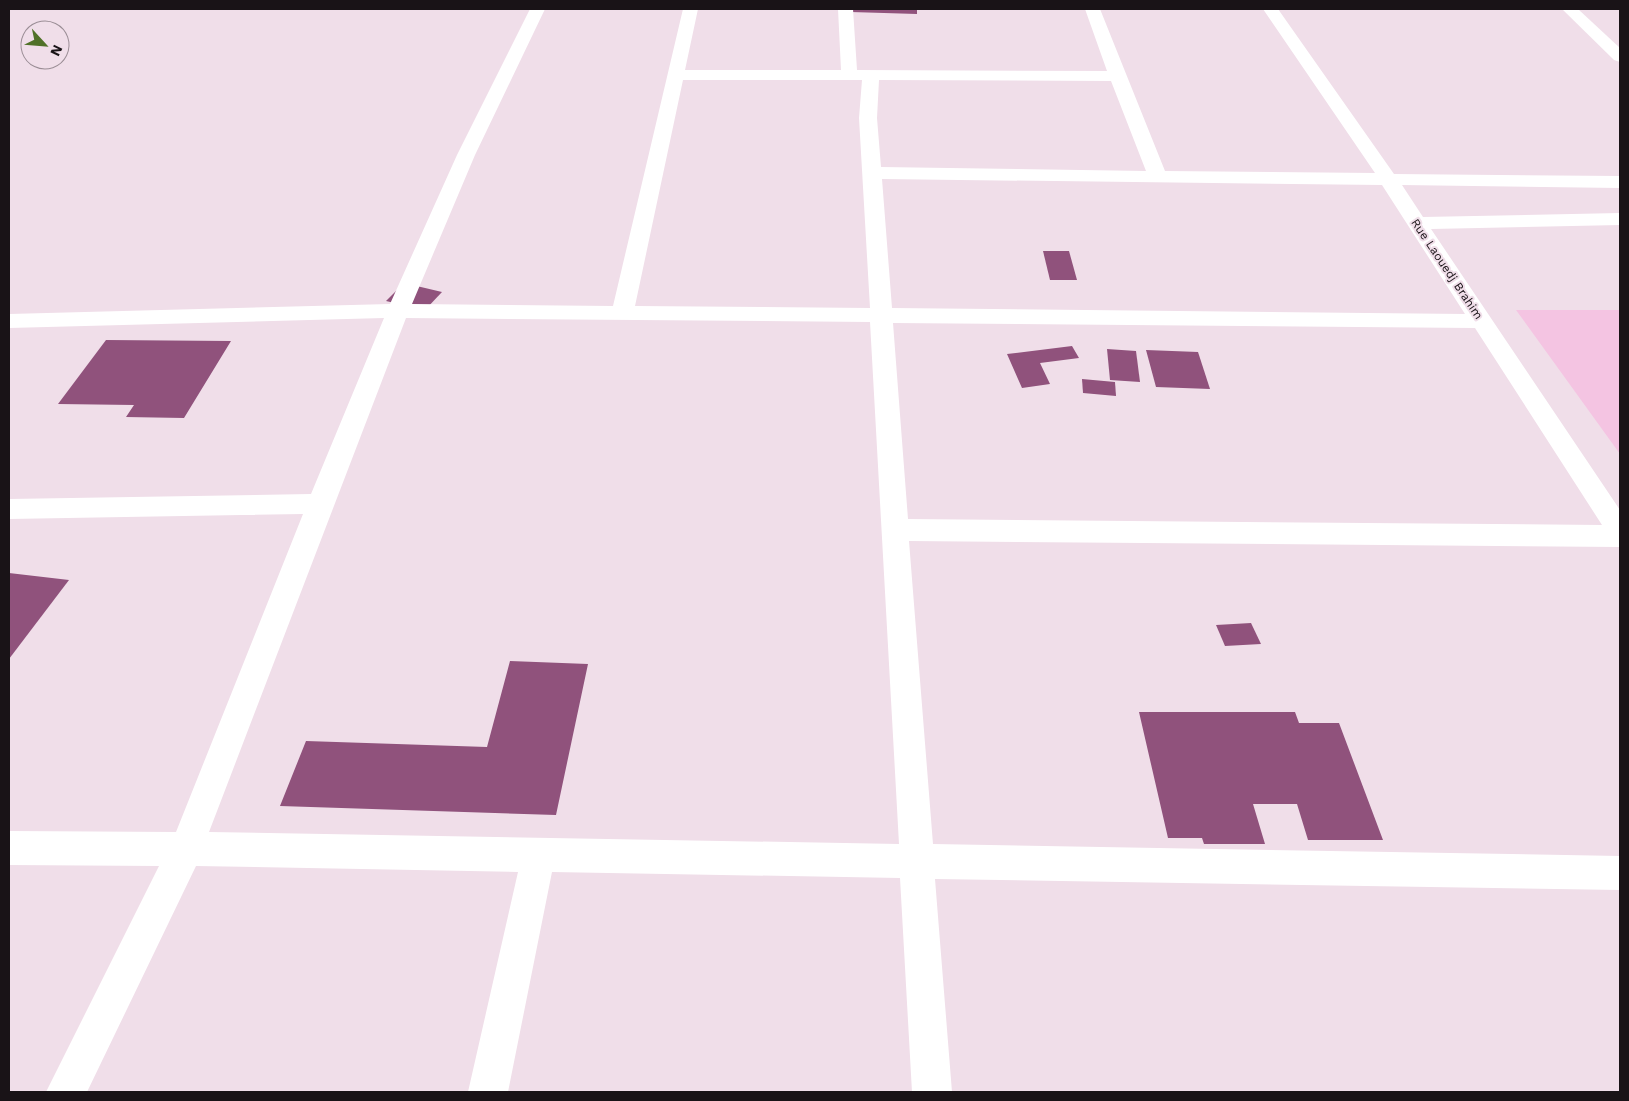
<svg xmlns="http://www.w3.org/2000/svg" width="1629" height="1101" font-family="'Work Sans',sans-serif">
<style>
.green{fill:#f4c4e2}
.building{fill:#90527c}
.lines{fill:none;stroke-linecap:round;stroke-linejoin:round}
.street{fill:#fff;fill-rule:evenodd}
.labels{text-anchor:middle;stroke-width:4;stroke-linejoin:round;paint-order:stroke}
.far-street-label{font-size:12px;fill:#191317;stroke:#f0dee9}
</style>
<rect width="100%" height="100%" fill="#f0dee9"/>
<path class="green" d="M 1516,310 L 1620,310 L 1620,454 Z"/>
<g class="building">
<path d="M 851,9 L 917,9 L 917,14 L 851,12 Z"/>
<path d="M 1043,251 L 1069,251 L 1077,280 L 1050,280 Z"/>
<path d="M 404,283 L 442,292 L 425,310 L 386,301 Z"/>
<path d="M 106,340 L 231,341 L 184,418 L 126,417 L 134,405 L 58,404 Z"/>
<path d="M 1072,346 L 1079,358 L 1040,363 L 1050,384 L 1022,388 L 1007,354 Z"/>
<path d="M 1107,349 L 1136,351 L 1140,382 L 1110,380 Z"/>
<path d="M 1146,350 L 1198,352 L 1210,389 L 1156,387 Z"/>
<path d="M 1082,379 L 1115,382 L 1116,396 L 1083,393 Z"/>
<path d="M 9,573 L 69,580 L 9,659 Z"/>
<path d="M 1251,623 L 1261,644 L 1225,646 L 1216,625 Z"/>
<path d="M 510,661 L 588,664 L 556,815 L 280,806 L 306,741 L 487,747 Z"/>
<path d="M 1139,712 L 1295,712 L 1299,723 L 1339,723 L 1383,840 L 1308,840 L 1297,804 L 1253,804 L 1265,844 L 1204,844 L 1202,838 L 1168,838 Z"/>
</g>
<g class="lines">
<g class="street">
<path d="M 530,9 L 545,9 L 475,155 L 412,304 L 613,306 L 683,9 L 698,9 L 685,70 L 841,70 L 838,9 L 853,9 L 857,70 L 1107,71 L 1085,9 L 1100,9 L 1165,171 L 1375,173 L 1263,9 L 1278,9 L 1394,174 L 1620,176 L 1620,188 L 1402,185 L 1423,217 L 1620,213 L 1620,225 L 1431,229 L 1620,510 L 1620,547 L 909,541 L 933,844 L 1620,856 L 1620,890 L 935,879 L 952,1092 L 912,1092 L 900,878 L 552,872 L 508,1092 L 468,1092 L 518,872 L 196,866 L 87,1092 L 46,1092 L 159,866 L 9,865 L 9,831 L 176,832 L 303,514 L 9,519 L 9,499 L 311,494 L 384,318 L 9,328 L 9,314 L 390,304 L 457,155 ZM 683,80 L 862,80 L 859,118 L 870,308 L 635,306 ZM 879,80 L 1111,81 L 1146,171 L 881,167 L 877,118 ZM 882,179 L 1382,185 L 1465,314 L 892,308 ZM 406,318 L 870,322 L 899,844 L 209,832 ZM 893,323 L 1475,328 L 1602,525 L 908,519 Z"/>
<path d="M 1562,9 L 1578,9 L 1620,48 L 1620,62 L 1614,60 Z"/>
</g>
</g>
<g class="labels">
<g class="far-street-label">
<text transform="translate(1447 269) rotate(56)" y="4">Rue Laouedj Brahim</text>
</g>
</g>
<rect width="1629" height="1101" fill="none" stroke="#191317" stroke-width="20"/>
<g transform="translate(45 45) rotate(116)"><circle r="24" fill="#f0dee9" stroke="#9a8d95"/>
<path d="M0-4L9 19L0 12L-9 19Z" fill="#507128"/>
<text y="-8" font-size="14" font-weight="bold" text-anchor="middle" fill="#191317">N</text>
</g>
</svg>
